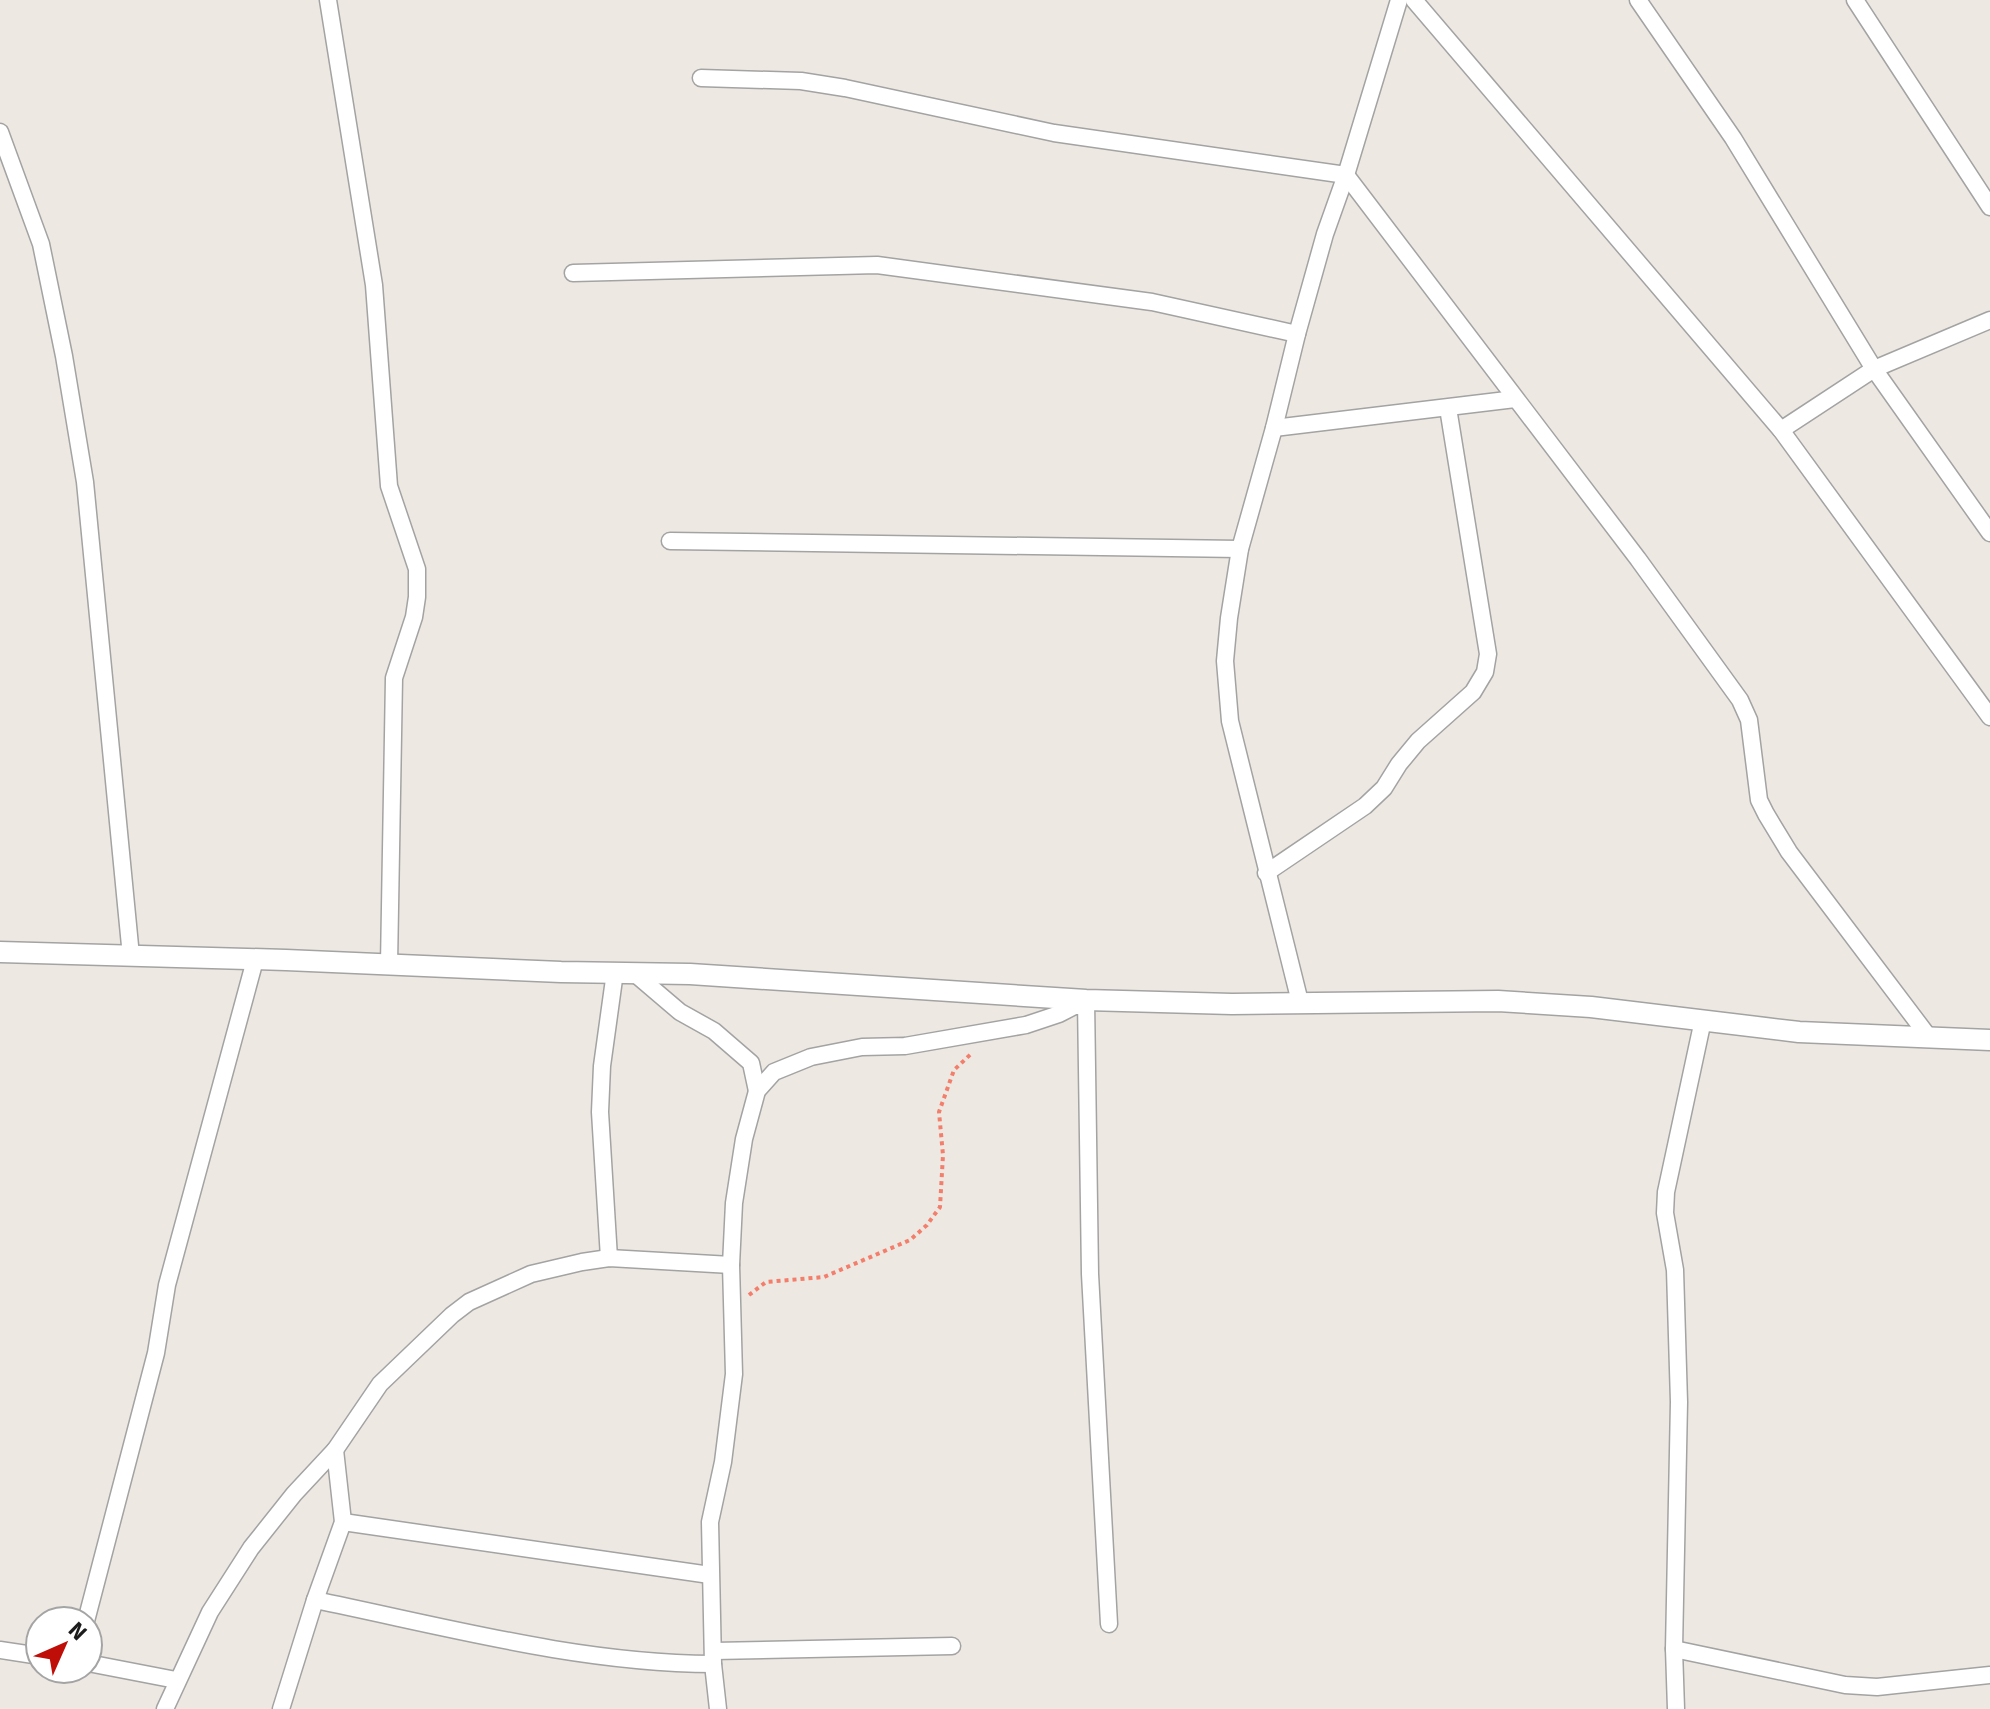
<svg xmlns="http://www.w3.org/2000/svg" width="1990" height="1709" font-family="Signika,sans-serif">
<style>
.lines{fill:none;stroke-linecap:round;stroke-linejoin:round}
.minor-casing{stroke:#a3a3a3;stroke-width:19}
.tertiary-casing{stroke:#a3a3a3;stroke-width:23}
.path{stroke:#f37e6c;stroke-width:4;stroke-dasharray:4 4;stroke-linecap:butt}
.minor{stroke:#fff;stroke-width:16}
.tertiary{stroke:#fff;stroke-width:20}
</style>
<rect width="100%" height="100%" fill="#ede9e2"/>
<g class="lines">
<g class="minor-casing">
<g id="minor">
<path d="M 328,0 L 374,285 L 389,486 L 417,569 L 417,597 L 414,617 L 394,678 L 389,965"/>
<path d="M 1414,0 L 1781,430 L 1990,717"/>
<path d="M 1638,0 L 1733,138 L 1874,369 L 1990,533"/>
<path d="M 1855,0 L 1990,207"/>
<path d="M 701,78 L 801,81 L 845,88 L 1054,133 L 1346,175 L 1638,559 L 1740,700 L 1749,720 L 1759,800 L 1766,814 L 1789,852 L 1928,1036"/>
<path d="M 0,132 L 41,244 L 64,356 L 85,482 L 131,956"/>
<path d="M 573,273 L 877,265 L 1152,302 L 1297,334"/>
<path d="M 1274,428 L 1515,399"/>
<path d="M 1781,430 L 1874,369 L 1990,320"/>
<path d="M 670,541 L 1240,549"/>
<path d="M 1266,873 L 1365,806 L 1384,788 L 1399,764 L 1418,741 L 1473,692 L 1485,672 L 1488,654 L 1448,408"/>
<path d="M 633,972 L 680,1012 L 714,1031 L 751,1063 L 757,1091"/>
<path d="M 1300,1002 L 1230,721 L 1225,661 L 1229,618 L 1240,549 L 1274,428 L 1297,334 L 1325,234 L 1346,175 L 1399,0"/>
<path d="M 609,1258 L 600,1112 L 602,1066 L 615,972"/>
<path d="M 343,1522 L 710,1575"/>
<path d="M 315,1600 C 447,1627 577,1663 713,1664"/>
<path d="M 86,1621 L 156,1353 L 167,1285 L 255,960"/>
<path d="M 1674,1649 L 1845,1685 L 1877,1687 L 1990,1675"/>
<path d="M 0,1650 L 40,1656"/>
<path d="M 714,1651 L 952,1646"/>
<path d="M 88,1663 L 176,1680"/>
<path d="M 165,1709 L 210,1612 L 251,1548 L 294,1494 L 335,1450 L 380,1384 L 452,1315 L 469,1302 L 531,1274 L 582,1262 L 609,1258 L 731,1265"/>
<path d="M 281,1709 L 315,1600 L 343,1522 L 335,1450"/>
<path d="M 718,1709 L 713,1664 L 710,1522 L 723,1462 L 734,1374 L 731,1265 L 734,1203 L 744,1139 L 757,1091 L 774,1072 L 811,1057 L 862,1047 L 905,1046 L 1026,1025 L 1059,1014 L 1086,1000 L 1090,1274 L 1109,1624"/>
<path d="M 1676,1709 L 1674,1649 L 1679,1402 L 1675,1270 L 1665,1213 L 1666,1192 L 1703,1020"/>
</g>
</g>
<g class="tertiary-casing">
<path id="tertiary" d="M 0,952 L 286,960 L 561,972 L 690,974 L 1086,1000 L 1232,1004 L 1498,1001 L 1591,1007 L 1799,1032 L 1990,1040"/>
</g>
<path class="path" d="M 749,1295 L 766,1282 L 824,1277 L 910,1240 L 927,1225 L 940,1207 L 943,1155 L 939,1112 L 954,1070 L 972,1053"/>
<use href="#minor" class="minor"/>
<use href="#tertiary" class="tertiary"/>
</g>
<g transform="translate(64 1645) rotate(45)"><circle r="38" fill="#ffffff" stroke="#a4a4a4" stroke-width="2"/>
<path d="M0-6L14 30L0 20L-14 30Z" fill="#bf0e08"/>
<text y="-12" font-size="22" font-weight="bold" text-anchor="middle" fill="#1c1c1c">N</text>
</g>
</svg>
